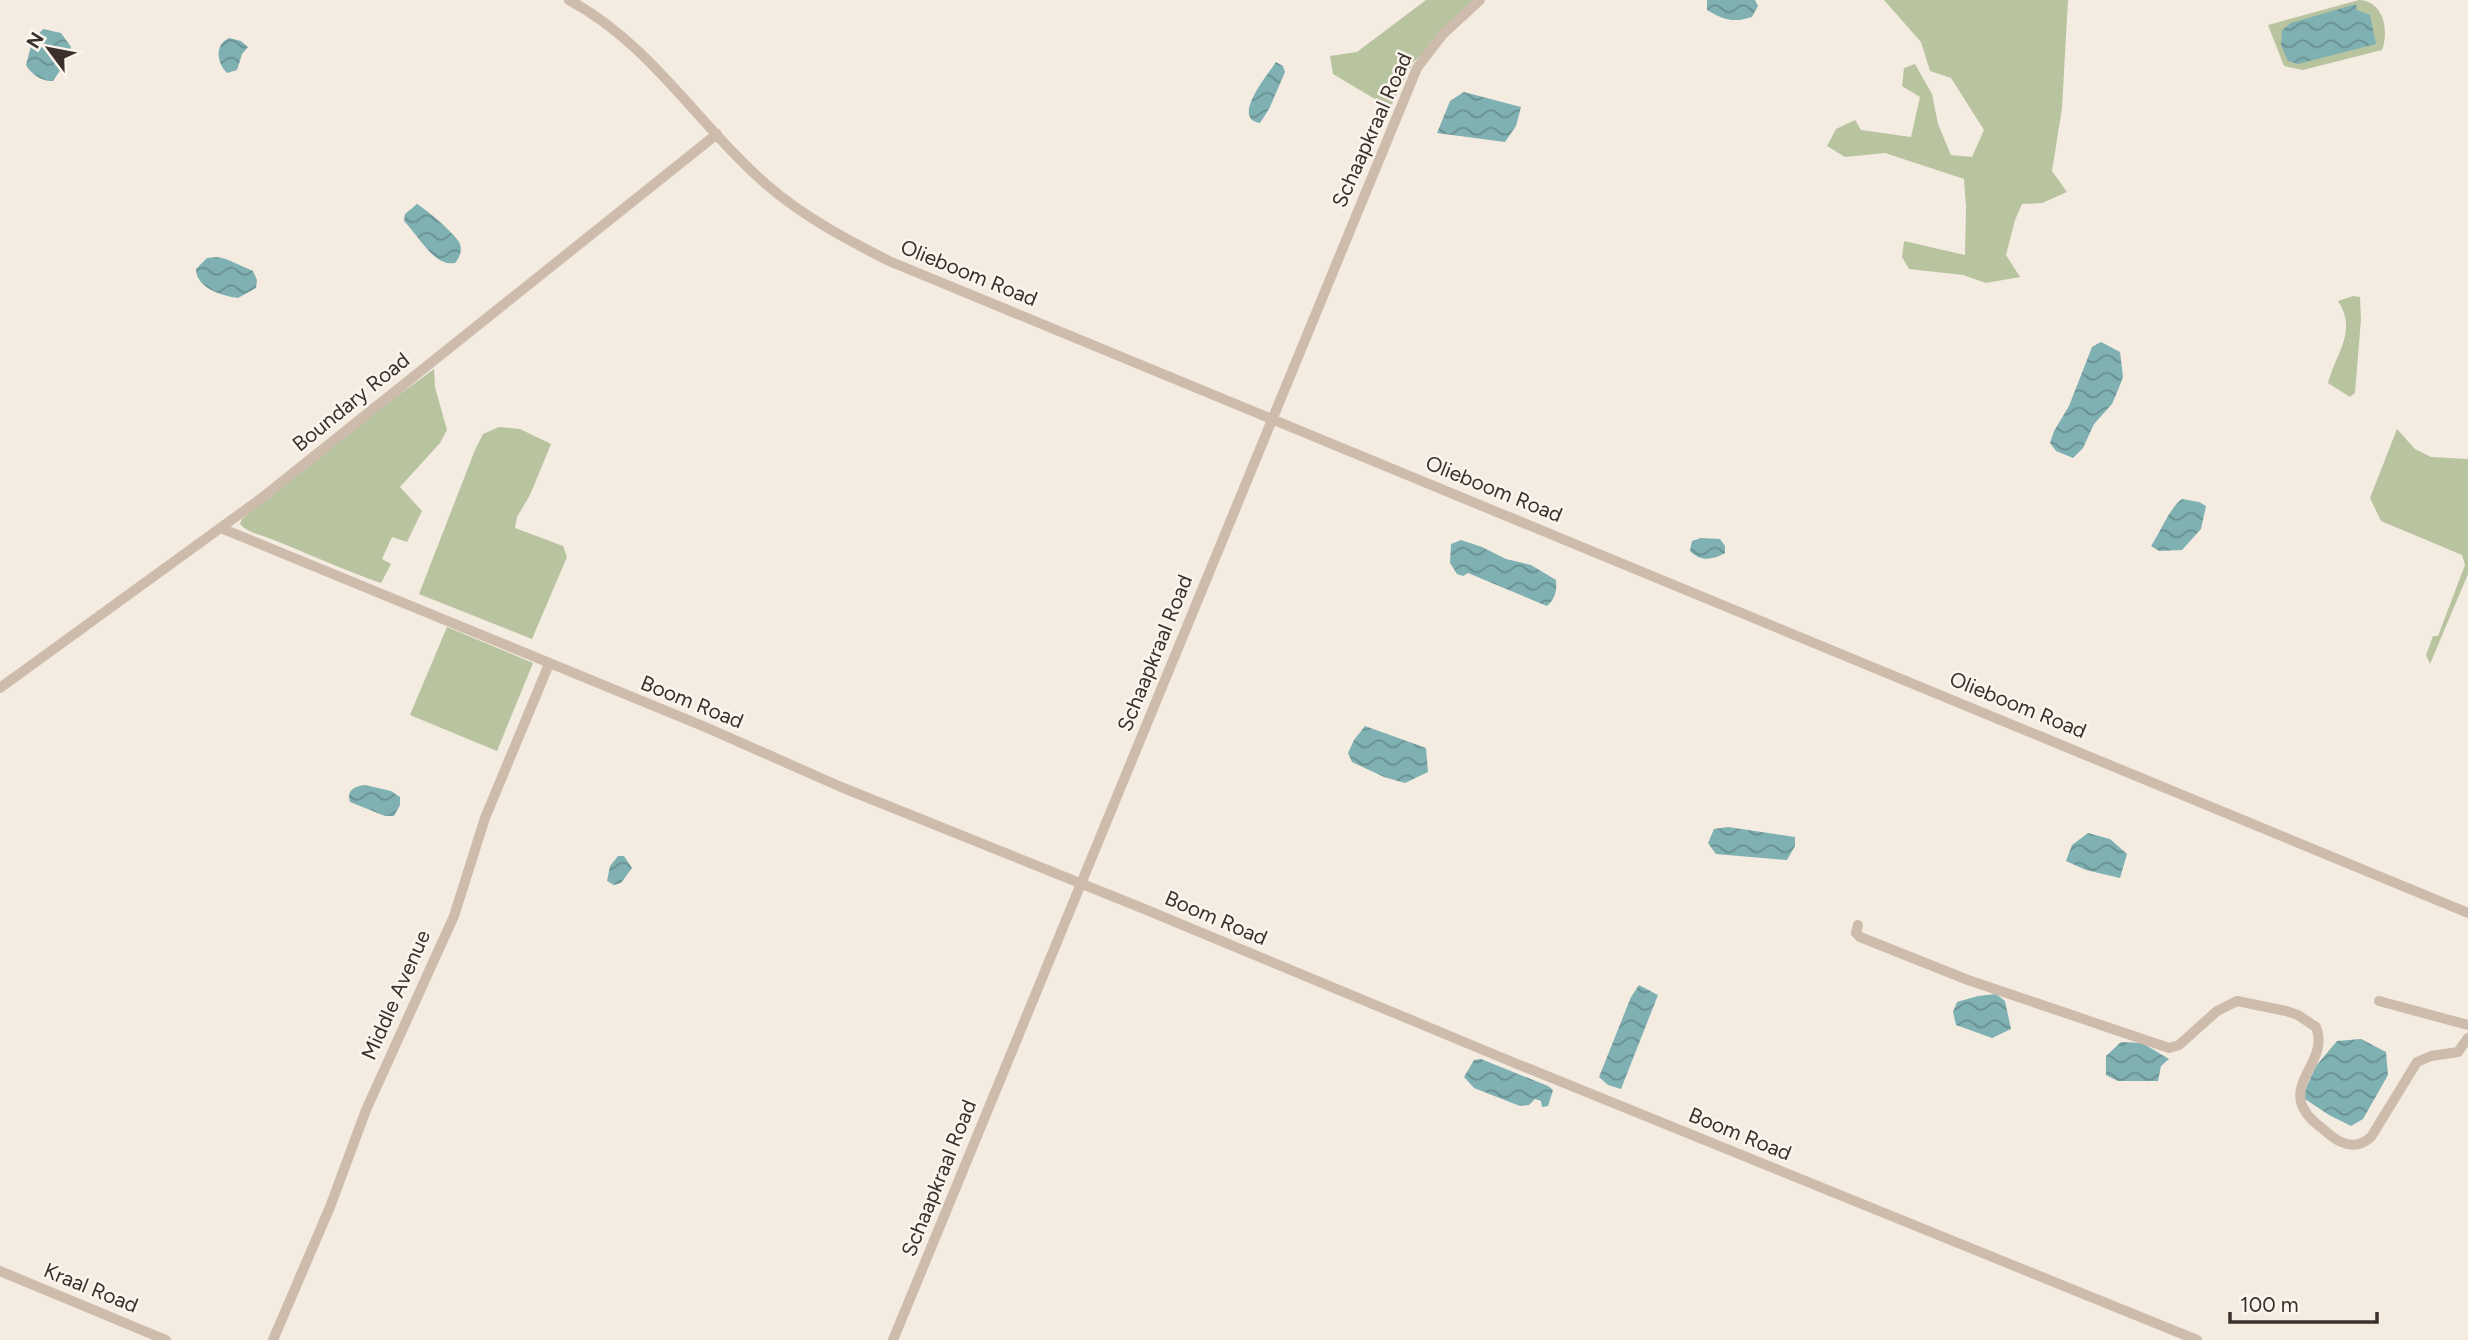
<svg xmlns="http://www.w3.org/2000/svg" width="2468" height="1340" font-family="Figtree,sans-serif">
<style>
.grass{fill:#b8c4a0}
.water{fill:url(#water-waves)}
.lines{fill:none;stroke-linecap:round;stroke-linejoin:round}
.minor{stroke:#cdbbac;stroke-width:10}
.labels{text-anchor:middle;stroke-width:5;stroke-linejoin:round;paint-order:stroke}
.street-label{font-size:21px;fill:#3b302b;stroke:#fbf5ee}
</style>
<defs>
<pattern id="water-waves" width="16" height="10" patternUnits="userSpaceOnUse" patternTransform="scale(1.75)"><rect width="16" height="10" fill="#7fb0b2"/><path d="M0 5q4-4 8 0t8 0" fill="none" stroke="#699091"/></pattern>
</defs>
<rect width="100%" height="100%" fill="#f4ebe1"/>
<g class="grass">
<path d="M 1426,0 L 1475,0 L 1412,64 L 1390,108 L 1333,74 L 1330,56 L 1357,52 Z"/>
<path d="M 1884,0 L 2068,0 L 2062,108 L 2052,171 L 2067,192 L 2042,203 L 2022,204 L 2015,220 L 2006,255 L 2020,277 L 1986,283 L 1963,275 L 1909,269 L 1902,257 L 1904,241 L 1965,255 L 1966,207 L 1964,179 L 1885,153 L 1845,157 L 1827,146 L 1836,129 L 1855,120 L 1861,130 L 1911,137 L 1920,97 L 1902,86 L 1904,68 L 1915,64 L 1932,94 L 1938,124 L 1951,155 L 1972,157 L 1984,130 L 1951,78 L 1930,71 L 1921,42 Z"/>
<path d="M 2359,0 C 2384,1 2389,31 2382,50 L 2303,70 L 2284,66 L 2268,25 Z"/>
<path d="M 2353,296 L 2360,297 L 2361,319 L 2355,393 L 2350,397 L 2328,383 C 2336,353 2358,331 2338,301 Z"/>
<path d="M 434,369 L 435,387 L 447,430 L 440,443 L 400,487 L 422,511 L 407,542 L 392,537 L 382,559 L 391,564 L 381,583 C 343,570 307,553 269,538 C 259,534 248,533 240,524 L 242,519 L 359,424 Z"/>
<path d="M 499,427 L 520,429 L 551,444 L 530,495 L 517,517 L 515,528 L 563,546 L 567,557 L 532,639 L 419,594 L 475,450 L 483,434 Z"/>
<path d="M 2397,429 L 2415,449 L 2431,457 L 2468,459 L 2468,574 L 2430,664 L 2426,655 L 2433,636 L 2438,636 L 2465,565 L 2462,555 L 2381,521 L 2370,498 Z"/>
<path d="M 447,627 L 533,663 L 497,751 L 410,715 Z"/>
</g>
<g class="water">
<path d="M 1707,0 L 1755,0 L 1758,6 L 1752,17 C 1734,23 1723,20 1707,10 Z"/>
<path d="M 2356,4 L 2357,10 L 2370,15 L 2376,44 L 2298,64 L 2288,61 L 2281,45 L 2282,30 L 2291,23 Z"/>
<path d="M 43,29 L 61,33 L 71,47 L 67,60 L 53,81 C 42,82 31,74 26,65 L 32,42 Z"/>
<path d="M 229,38 L 241,41 L 248,47 L 242,54 L 237,70 L 227,73 C 217,63 214,45 229,38 Z"/>
<path d="M 1276,62 L 1283,66 L 1285,72 L 1269,109 L 1260,123 C 1230,119 1269,73 1276,62 Z"/>
<path d="M 1464,92 L 1521,107 L 1516,126 L 1505,142 L 1437,133 L 1450,101 Z"/>
<path d="M 417,204 C 427,210 453,232 459,242 C 463,249 460,257 455,263 C 434,267 418,235 404,221 L 405,214 Z"/>
<path d="M 217,257 L 226,259 L 253,271 L 257,280 L 256,288 L 238,298 C 222,296 196,288 196,269 L 207,258 Z"/>
<path d="M 2101,342 L 2120,352 L 2123,377 L 2118,390 L 2112,404 L 2094,424 L 2083,448 L 2073,458 L 2056,451 L 2050,443 L 2054,431 L 2069,406 L 2092,347 Z"/>
<path d="M 2182,499 L 2199,502 L 2206,506 L 2201,529 L 2182,550 L 2159,551 L 2151,546 C 2160,533 2170,507 2182,499 Z"/>
<path d="M 1701,538 L 1720,539 L 1725,546 L 1725,553 C 1712,560 1701,562 1690,551 L 1692,541 Z"/>
<path d="M 1461,540 L 1482,547 L 1506,559 L 1531,565 L 1556,580 C 1557,591 1555,599 1547,606 L 1468,573 L 1463,576 L 1457,574 L 1450,563 L 1451,544 Z"/>
<path d="M 1365,726 L 1426,748 L 1428,772 L 1405,783 L 1384,777 L 1352,762 L 1348,753 L 1354,740 Z"/>
<path d="M 365,785 L 391,791 L 400,797 L 400,805 L 394,816 L 385,816 L 350,802 C 346,790 355,786 365,785 Z"/>
<path d="M 1728,827 L 1795,837 L 1795,846 L 1787,860 L 1716,854 L 1708,843 L 1714,829 Z"/>
<path d="M 2088,833 L 2110,839 L 2127,854 L 2120,878 L 2086,870 L 2066,861 L 2072,845 Z"/>
<path d="M 618,856 L 624,856 L 632,868 L 621,883 L 614,885 L 607,881 L 610,866 Z"/>
<path d="M 1639,985 L 1658,995 L 1621,1089 L 1608,1085 L 1599,1077 L 1631,997 Z"/>
<path d="M 1996,994 L 2005,1001 L 2011,1029 L 1992,1038 L 1956,1025 L 1953,1012 L 1957,1002 L 1978,996 Z"/>
<path d="M 2361,1039 L 2386,1052 L 2388,1075 L 2363,1119 L 2351,1126 L 2329,1115 L 2302,1097 L 2316,1066 L 2337,1041 Z"/>
<path d="M 2121,1042 L 2142,1043 L 2169,1059 L 2161,1066 L 2158,1081 L 2118,1081 L 2106,1075 L 2106,1056 Z"/>
<path d="M 1481,1059 L 1548,1086 L 1553,1090 L 1548,1106 L 1542,1107 L 1541,1101 L 1535,1099 L 1529,1105 L 1520,1106 L 1474,1088 L 1464,1077 L 1474,1060 Z"/>
</g>
<g class="lines">
<g class="minor">
<path d="M 569,0 C 650,43 699,126 767,185 C 804,217 846,239 889,261 L 2468,913"/>
<path d="M 221,528 L 703,726 L 841,787 L 1137,906 L 1505,1059 L 2197,1340"/>
<path d="M 0,688 L 263,497 L 717,134"/>
<path d="M 1858,925 L 1856,933 L 1860,937 L 1968,980 L 2169,1048 L 2179,1045 L 2217,1011 L 2237,1001 L 2286,1011 L 2298,1015 L 2316,1027 C 2332,1066 2268,1089 2323,1129 C 2329,1134 2334,1139 2341,1142 C 2352,1147 2362,1145 2371,1137 L 2417,1062 L 2431,1056 L 2458,1052 L 2468,1038"/>
<path d="M 2379,1001 L 2468,1025"/>
<path d="M 0,1271 L 166,1340"/>
<path d="M 273,1340 L 330,1207 L 366,1110 L 454,916 L 485,818 L 549,664"/>
<path d="M 893,1340 L 1417,68 L 1443,34 L 1480,0"/>
</g>
</g>
<g class="labels">
<g class="street-label">
<text transform="translate(1372 130) rotate(-66)" y="7">Schaapkraal Road</text>
<text transform="translate(969 273) rotate(22)" y="7">Olieboom Road</text>
<text transform="translate(351 402) rotate(-39)" y="7">Boundary Road</text>
<text transform="translate(1494 489) rotate(22)" y="7">Olieboom Road</text>
<text transform="translate(1155 653) rotate(-68)" y="7">Schaapkraal Road</text>
<text transform="translate(692 702) rotate(22)" y="7">Boom Road</text>
<text transform="translate(2018 705) rotate(22)" y="7">Olieboom Road</text>
<text transform="translate(1216 918) rotate(23)" y="7">Boom Road</text>
<text transform="translate(396 995) rotate(-66)" y="7">Middle Avenue</text>
<text transform="translate(1740 1134) rotate(22)" y="7">Boom Road</text>
<text transform="translate(939 1178) rotate(-68)" y="7">Schaapkraal Road</text>
<text transform="translate(91 1288) rotate(22)" y="7">Kraal Road</text>
</g>
</g>
<g transform="translate(49 49) rotate(302)" stroke="#fbf5ee" stroke-width="5" paint-order="stroke">
<path d="M0-5L12 26L0 18L-12 26Z" fill="#3b302b"/>
<text y="-10" font-size="19" font-weight="bold" text-anchor="middle" fill="#3b302b">N</text>
</g>
<path d="M2230 1312v10h147v-10" fill="none" stroke="#3b302b" stroke-width="3.5"/>
<text x="2240" y="1312" font-size="21" fill="#3b302b" stroke="#fbf5ee" stroke-width="5" paint-order="stroke">100 m</text>
</svg>
